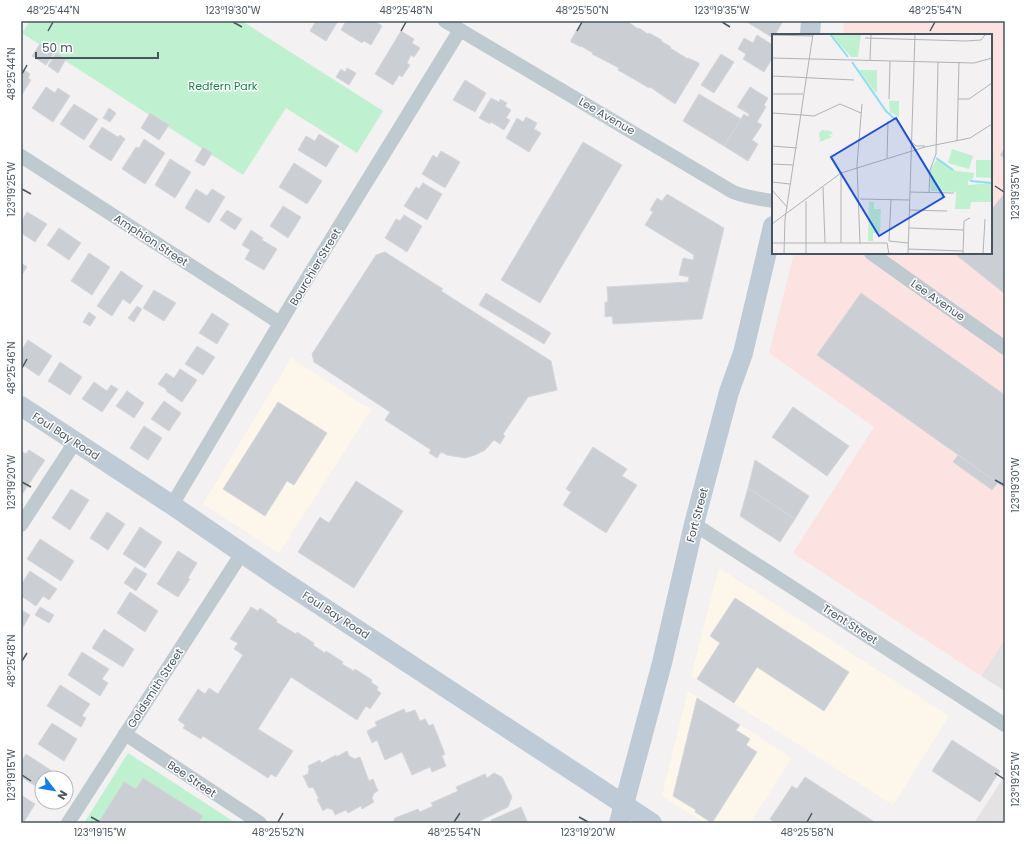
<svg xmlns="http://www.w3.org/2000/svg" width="1026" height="844" font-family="Poppins,sans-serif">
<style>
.commercial{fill:#fdf7eb}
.education{fill:#e4e2e3}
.medical{fill:#fce3e2}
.green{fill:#bff1d0}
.building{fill:#cbced3;stroke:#d5d7dc}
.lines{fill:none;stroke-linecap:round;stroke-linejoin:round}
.minor{stroke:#bec9d0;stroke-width:14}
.secondary{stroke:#becad5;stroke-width:20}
.ticks{fill:none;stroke:#48555f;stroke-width:1.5}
.labels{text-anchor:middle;stroke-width:3;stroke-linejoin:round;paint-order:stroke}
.park-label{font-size:11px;fill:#158446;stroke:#fff}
.street-label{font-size:11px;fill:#48555f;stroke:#fff}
.inset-river{fill:none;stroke:#8be0ef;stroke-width:2}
.inset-road{fill:none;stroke:#afb3b7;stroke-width:1}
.view{fill:#1d4ed8;fill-opacity:0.15;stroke:#1d4ed8;stroke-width:2}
.inset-edge{fill:none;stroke:#48555f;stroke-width:2}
.neatline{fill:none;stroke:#48555f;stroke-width:1.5}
.ticks-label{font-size:10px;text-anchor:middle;fill:#48555f}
</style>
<rect width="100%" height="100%" fill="#f3f1f1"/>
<g class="commercial">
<path d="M 291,358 L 371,410 L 279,553 L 203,504 Z"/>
<path d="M 719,568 L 949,716 L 893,805 L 691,676 Z"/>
<path d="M 688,691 L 792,758 L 750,823 L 704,823 L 662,796 Z"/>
</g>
<g class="education">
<path d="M 1005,639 L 1005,691 L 981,676 Z"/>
<path d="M 1005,775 L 1005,823 L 974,823 Z"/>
</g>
<path class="medical" d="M 844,21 L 1005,21 L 1005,639 L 981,676 L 793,553 L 874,427 L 769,353 L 794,253 L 991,253 L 991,35 L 843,35 Z"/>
<g class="green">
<path d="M 30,21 L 242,21 L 383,111 L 357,153 L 286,108 L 243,175 L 22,33 Z"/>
<path d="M 128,753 L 236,823 L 84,823 Z"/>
</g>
<g class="building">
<path d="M 316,21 L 338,21 L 326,41 L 310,31 Z"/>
<path d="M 346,21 L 375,21 L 382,26 L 371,45 L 364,41 L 362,43 L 341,30 Z"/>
<path d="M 582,21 L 627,21 L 638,29 L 639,28 L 648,34 L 649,33 L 662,40 L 661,41 L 671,47 L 670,48 L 688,59 L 688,58 L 699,63 L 699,65 L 675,104 L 650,87 L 649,88 L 618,70 L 619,68 L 592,54 L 593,53 L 581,46 L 581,47 L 571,42 L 571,40 Z"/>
<path d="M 748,21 L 783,21 L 775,35 L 773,35 L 773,38 L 747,22 Z"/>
<path d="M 401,31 L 414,39 L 412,43 L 420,48 L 414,57 L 411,55 L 407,63 L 410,65 L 402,77 L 399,75 L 393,85 L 375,74 Z"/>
<path d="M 757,35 L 773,45 L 773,57 L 764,72 L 743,59 L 746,54 L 738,49 L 744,38 L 753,43 Z"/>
<path d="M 40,44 L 54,53 L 46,65 L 32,56 Z"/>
<path d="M 56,53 L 66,59 L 58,73 L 48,66 Z"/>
<path d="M 721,54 L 734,62 L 714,93 L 701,85 Z"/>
<path d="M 21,68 L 30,74 L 28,78 L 31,80 L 21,96 Z"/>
<path d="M 347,68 L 356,73 L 349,85 L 336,77 L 341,69 L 345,72 Z"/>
<path d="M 465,80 L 486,93 L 475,112 L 453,100 Z"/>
<path d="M 46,87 L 55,93 L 58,88 L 70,96 L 53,122 L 32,108 Z"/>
<path d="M 750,87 L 768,98 L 764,105 L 766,107 L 757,122 L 762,125 L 752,140 L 758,144 L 748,161 L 724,146 L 744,114 L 748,117 L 749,114 L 737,107 Z"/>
<path d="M 699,94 L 741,119 L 724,146 L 683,121 Z"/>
<path d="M 491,98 L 499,102 L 500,99 L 507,103 L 505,106 L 511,110 L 506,118 L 510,120 L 504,130 L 491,122 L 490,124 L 479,118 Z"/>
<path d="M 74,104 L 98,119 L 84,140 L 60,124 Z"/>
<path d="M 109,108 L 116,113 L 110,122 L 103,118 Z"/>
<path d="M 150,113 L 169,125 L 159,140 L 141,128 Z"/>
<path d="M 526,117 L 537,123 L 534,129 L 541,133 L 529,152 L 506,138 L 517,118 L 523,122 Z"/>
<path d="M 102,127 L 118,137 L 120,135 L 125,139 L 111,161 L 89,147 Z"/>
<path d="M 319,134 L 339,146 L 326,167 L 298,150 L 306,136 L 315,141 Z"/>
<path d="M 144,139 L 165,153 L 145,184 L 122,169 L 136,147 L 139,148 Z"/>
<path d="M 583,142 L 622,165 L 540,303 L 501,280 Z"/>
<path d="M 203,147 L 212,153 L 204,166 L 195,161 Z"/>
<path d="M 1005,148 L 1005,159 L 1000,155 Z"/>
<path d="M 441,151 L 460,162 L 445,188 L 422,174 L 433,155 L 437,158 Z"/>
<path d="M 170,159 L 191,172 L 175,198 L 155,185 Z"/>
<path d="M 294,163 L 322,181 L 307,204 L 279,187 Z"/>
<path d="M 423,183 L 442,194 L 427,220 L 404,206 L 416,187 L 419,189 Z"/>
<path d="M 196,189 L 207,196 L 212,189 L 225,197 L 209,223 L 185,208 Z"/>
<path d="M 1005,193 L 1005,294 L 955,254 L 956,253 L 991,253 L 991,210 Z"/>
<path d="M 667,194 L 724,228 L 702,319 L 613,324 L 612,316 L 605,317 L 605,302 L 608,302 L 607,287 L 688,282 L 689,277 L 679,275 L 683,258 L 693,260 L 694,255 L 645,225 L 653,212 L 650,210 L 657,198 L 662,201 Z"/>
<path d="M 283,206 L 301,217 L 288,238 L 270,226 Z"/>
<path d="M 227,210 L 242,219 L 235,230 L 220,220 Z"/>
<path d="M 27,212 L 47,224 L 35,242 L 21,233 L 21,222 Z"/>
<path d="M 404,215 L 422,226 L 407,252 L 385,238 L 396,219 L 400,221 Z"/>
<path d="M 59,228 L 81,243 L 69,260 L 47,245 Z"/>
<path d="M 251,230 L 263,238 L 262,240 L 277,249 L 264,270 L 245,259 L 250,250 L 242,245 Z"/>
<path d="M 385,252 L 443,289 L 441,291 L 551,361 L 557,390 L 528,397 L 503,434 L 505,436 L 500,444 L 494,440 L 485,450 L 475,455 L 465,458 L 447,455 L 441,452 L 437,458 L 429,453 L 431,450 L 385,420 L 390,412 L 314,362 L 312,354 L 376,255 Z"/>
<path d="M 89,253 L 110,267 L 92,295 L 71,281 Z"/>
<path d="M 21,263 L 27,267 L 21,276 Z"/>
<path d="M 121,271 L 143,286 L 130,304 L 123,299 L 112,316 L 97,306 Z"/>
<path d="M 154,290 L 176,303 L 164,321 L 143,308 Z"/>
<path d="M 486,293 L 551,333 L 544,344 L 479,305 Z"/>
<path d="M 861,293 L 1005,395 L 1005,488 L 817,355 Z"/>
<path d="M 137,306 L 142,309 L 134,322 L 128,318 Z"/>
<path d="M 89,312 L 96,317 L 90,326 L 83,322 Z"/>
<path d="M 212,313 L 229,324 L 217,344 L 199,333 Z"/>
<path d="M 28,340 L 52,356 L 39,376 L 21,364 L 21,351 Z"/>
<path d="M 197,346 L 215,357 L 203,375 L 185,364 Z"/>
<path d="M 60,362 L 82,377 L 70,395 L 48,381 Z"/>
<path d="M 180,369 L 197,380 L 182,402 L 166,391 L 167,390 L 158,384 L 166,373 L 174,378 Z"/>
<path d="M 94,382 L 107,391 L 111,385 L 118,389 L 102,412 L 82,399 Z"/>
<path d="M 127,391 L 144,403 L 134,418 L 116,406 Z"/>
<path d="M 164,401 L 181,413 L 169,431 L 151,419 Z"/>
<path d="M 278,402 L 327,433 L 294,485 L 287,481 L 265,516 L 223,489 Z"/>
<path d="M 793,407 L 849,446 L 827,476 L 772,437 Z"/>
<path d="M 144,426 L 162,438 L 148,460 L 130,448 Z"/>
<path d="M 593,447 L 627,469 L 622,476 L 637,485 L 606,533 L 563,505 L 571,492 L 566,489 Z"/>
<path d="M 29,450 L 45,460 L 23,493 L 21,492 L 21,451 L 26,454 Z"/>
<path d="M 958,455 L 998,483 L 992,490 L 953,462 Z"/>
<path d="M 755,460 L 809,496 L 795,519 L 748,488 Z"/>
<path d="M 356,481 L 403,511 L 354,588 L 298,552 L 320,517 L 329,523 Z"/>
<path d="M 748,488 L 795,519 L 780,542 L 740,516 Z"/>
<path d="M 71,489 L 89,500 L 70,530 L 52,518 Z"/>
<path d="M 107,512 L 125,524 L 108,550 L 90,538 Z"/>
<path d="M 140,527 L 162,542 L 145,568 L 123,554 Z"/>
<path d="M 40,539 L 74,561 L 61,581 L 27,559 Z"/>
<path d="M 178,551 L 197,563 L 188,578 L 190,579 L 178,597 L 157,584 Z"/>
<path d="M 135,567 L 147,574 L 136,591 L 124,583 Z"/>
<path d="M 30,571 L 57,589 L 49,600 L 43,596 L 36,606 L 21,596 L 21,585 Z"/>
<path d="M 130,592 L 158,611 L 145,632 L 117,613 Z"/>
<path d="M 735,598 L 849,672 L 824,711 L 757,667 L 734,703 L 697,679 L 720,643 L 710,636 Z"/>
<path d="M 40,607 L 54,615 L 49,623 L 35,615 Z"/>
<path d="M 251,607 L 258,611 L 260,608 L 277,620 L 276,622 L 296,634 L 297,632 L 314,643 L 313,645 L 325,653 L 326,651 L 343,662 L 342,664 L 354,671 L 355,669 L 372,680 L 371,682 L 378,687 L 377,690 L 381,693 L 370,709 L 366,706 L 357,720 L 291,677 L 258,729 L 293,751 L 276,777 L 271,774 L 268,778 L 203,736 L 201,739 L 183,728 L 185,725 L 178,720 L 198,689 L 205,694 L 209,688 L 218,694 L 243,655 L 234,649 L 238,643 L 230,639 Z"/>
<path d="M 21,610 L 30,615 L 23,627 L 21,626 Z"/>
<path d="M 104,629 L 134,649 L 123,667 L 92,648 Z"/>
<path d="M 82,652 L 109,669 L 102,679 L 108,683 L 100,696 L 68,675 Z"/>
<path d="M 60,685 L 90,704 L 82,716 L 86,718 L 81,727 L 47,706 Z"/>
<path d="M 697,698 L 740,725 L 736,730 L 750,739 L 746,745 L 757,752 L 712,823 L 695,812 L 696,810 L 673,796 Z"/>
<path d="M 404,709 L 406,713 L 415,710 L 420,721 L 425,719 L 429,726 L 433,724 L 445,754 L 442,756 L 446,766 L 432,772 L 430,767 L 412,775 L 402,752 L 385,760 L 377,740 L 372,743 L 367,731 L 377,726 L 375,722 Z"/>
<path d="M 52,723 L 77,739 L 64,761 L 38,744 Z"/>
<path d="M 952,740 L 1000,771 L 980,802 L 932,771 Z"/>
<path d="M 347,751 L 349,756 L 355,759 L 360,757 L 369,781 L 373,779 L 378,791 L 374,793 L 372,798 L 374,802 L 362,809 L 361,806 L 348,813 L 346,810 L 335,815 L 333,810 L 327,808 L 323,811 L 317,799 L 319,799 L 313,787 L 309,788 L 303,776 L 308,774 L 309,769 L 308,766 L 320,760 L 321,763 L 336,755 L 336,757 Z"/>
<path d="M 26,754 L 55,773 L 52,778 L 42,778 L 42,790 L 21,777 L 21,762 Z"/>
<path d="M 494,773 L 502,777 L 512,797 L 508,807 L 476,823 L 472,823 L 472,822 L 468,823 L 393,823 L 395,818 L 418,809 L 420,812 L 433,806 L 431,803 L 458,791 L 456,787 L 485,774 L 487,778 Z"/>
<path d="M 805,777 L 873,821 L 872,823 L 776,823 L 770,819 L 792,786 L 797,789 Z"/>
<path d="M 143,778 L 203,816 L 198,823 L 98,823 L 124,782 L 136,789 Z"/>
<path d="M 21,795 L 35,804 L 24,822 L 21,820 Z"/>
<path d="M 521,807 L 528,823 L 492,823 L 491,820 Z"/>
</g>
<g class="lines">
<g class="minor">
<path d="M 445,21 L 733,192 C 746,197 759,199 773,201"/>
<path d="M 21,156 L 280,323"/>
<path d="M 871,253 L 1005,348"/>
<path d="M 172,505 L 292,303 L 460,30"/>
<path d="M 694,524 L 1005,725"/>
<path d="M 21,525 L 75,442"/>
<path d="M 125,734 L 260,823"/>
<path d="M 68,823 L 242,553"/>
</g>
<g class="secondary">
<path d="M 810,35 L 811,21"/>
<path d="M 21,406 L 172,505 L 277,577 L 652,823"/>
<path d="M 619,823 L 662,663 L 694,524 L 729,392 L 743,353 L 773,226"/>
</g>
</g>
<path class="ticks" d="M 233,22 L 242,27M 722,22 L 730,27M 48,31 L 53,22M 401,31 L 406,22M 577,31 L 582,22M 930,31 L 935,22M 22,74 L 27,65M 995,186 L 1004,192M 22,189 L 31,194M 22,368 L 27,359M 995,480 L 1004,485M 22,482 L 31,487M 22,661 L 27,653M 995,773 L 1004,779M 22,775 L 31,781M 91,817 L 100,822M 579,817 L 588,822M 278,822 L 283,813M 454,822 L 460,813M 807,822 L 812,813"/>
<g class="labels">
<g class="park-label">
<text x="223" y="90">Redfern Park</text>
</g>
<g class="street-label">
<text transform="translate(607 116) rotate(30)" y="4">Lee Avenue</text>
<text transform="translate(151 240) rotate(33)" y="4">Amphion Street</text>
<text transform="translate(315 267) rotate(-59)" y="4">Bourchier Street</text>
<text transform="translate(938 300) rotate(35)" y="4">Lee Avenue</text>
<text transform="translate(66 436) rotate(33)" y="4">Foul Bay Road</text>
<text transform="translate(697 515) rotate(-75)" y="4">Fort Street</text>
<text transform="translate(336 615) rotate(33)" y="4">Foul Bay Road</text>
<text transform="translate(850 624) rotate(33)" y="4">Trent Street</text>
<text transform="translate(155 688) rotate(-57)" y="4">Goldsmith Street</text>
<text transform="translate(192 779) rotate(34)" y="4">Bee Street</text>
</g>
</g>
<g transform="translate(772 34)">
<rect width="220" height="220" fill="#f3f1f1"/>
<path d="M 59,0 L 89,0 L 86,23 L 79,23 ZM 87,36 L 105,36 L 105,58 L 103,58 ZM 117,67 L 127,67 L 127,83 L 118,78 ZM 50,96 L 59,97 L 61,101 L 56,100 L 60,103 L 48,108 L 47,99 ZM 180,115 L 201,122 L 197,135 L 176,129 ZM 166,124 L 184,137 L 202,139 L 201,145 L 196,147 L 196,151 L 220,149 L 220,168 L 199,168 L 198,175 L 183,175 L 184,158 L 159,157 L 158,136 ZM 204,126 L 220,126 L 220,144 L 204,143 ZM 97,168 L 102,168 L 102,175 L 109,175 L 108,199 L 101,199 L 101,207 L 96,207 Z" fill="#bff1d0"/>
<path class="inset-river" d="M 58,0 L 76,23M 80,28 L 114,77 L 124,86M 164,124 L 181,136M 198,147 L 220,149"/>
<path class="inset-road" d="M 0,1 L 41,2M 93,4 L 194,7 L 209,6 L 214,0M 0,24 L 202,29 L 220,24M 98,26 L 99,0M 0,42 L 82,46M 0,60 L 31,60M 117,65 L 118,27M 186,65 L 197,65 L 220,49M 0,79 L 30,81M 30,81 L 42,82 L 68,70 L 89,79M 185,107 L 187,28M 140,108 L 144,112 L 153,112M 0,112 L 25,114M 115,124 L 116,87M 0,130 L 21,131M 0,148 L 18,150M 51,153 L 53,209M 0,156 L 15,173M 138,158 L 182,159M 157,159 L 158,136 L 164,120 L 166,28M 88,165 L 138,166M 119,166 L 117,207 L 136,209M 34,167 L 34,220M 137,176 L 175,177M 0,190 L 69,139 L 153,113 L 198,104 L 220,90M 137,194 L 192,196M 0,209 L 115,209 L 117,220M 69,209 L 69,139M 88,210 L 85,131 L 90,70M 136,215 L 191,217M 12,220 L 13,185 L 41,0M 136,220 L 143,0M 191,220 L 192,187 L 198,184M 211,220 L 213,185"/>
<path class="view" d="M 124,84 L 172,163 L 107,202 L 59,123 Z"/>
<rect width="220" height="220" class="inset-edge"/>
</g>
<rect width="1026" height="844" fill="none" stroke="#ffffff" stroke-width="44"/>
<g transform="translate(54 790) rotate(121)"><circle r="19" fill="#ffffff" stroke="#b6bbbf"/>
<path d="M0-3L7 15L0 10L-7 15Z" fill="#147dea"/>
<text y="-6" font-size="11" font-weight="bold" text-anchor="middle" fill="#48555f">N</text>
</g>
<path d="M36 52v6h122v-6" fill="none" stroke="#48555f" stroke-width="2"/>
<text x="42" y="52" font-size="12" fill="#48555f" stroke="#ffffff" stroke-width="3" paint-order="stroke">50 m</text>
<rect x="22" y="22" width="982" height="800" class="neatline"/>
<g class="ticks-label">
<text x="53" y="14">48°25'44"N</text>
<text x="233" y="14">123°19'30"W</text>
<text x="406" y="14">48°25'48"N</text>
<text x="582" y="14">48°25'50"N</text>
<text x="722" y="14">123°19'35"W</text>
<text x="935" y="14">48°25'54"N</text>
<text transform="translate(11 74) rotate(-90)" y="4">48°25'44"N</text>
<text transform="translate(11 189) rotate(-90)" y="4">123°19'25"W</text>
<text transform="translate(1015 192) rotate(-90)" y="4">123°19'35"W</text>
<text transform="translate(11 368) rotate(-90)" y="4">48°25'46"N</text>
<text transform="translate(11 482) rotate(-90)" y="4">123°19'20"W</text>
<text transform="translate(1015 485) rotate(-90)" y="4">123°19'30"W</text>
<text transform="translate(11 661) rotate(-90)" y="4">48°25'48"N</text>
<text transform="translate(11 775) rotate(-90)" y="4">123°19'15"W</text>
<text transform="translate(1015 779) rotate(-90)" y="4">123°19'25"W</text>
<text x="100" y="836">123°19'15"W</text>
<text x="278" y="836">48°25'52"N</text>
<text x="454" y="836">48°25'54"N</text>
<text x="588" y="836">123°19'20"W</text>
<text x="807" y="836">48°25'58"N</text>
</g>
</svg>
